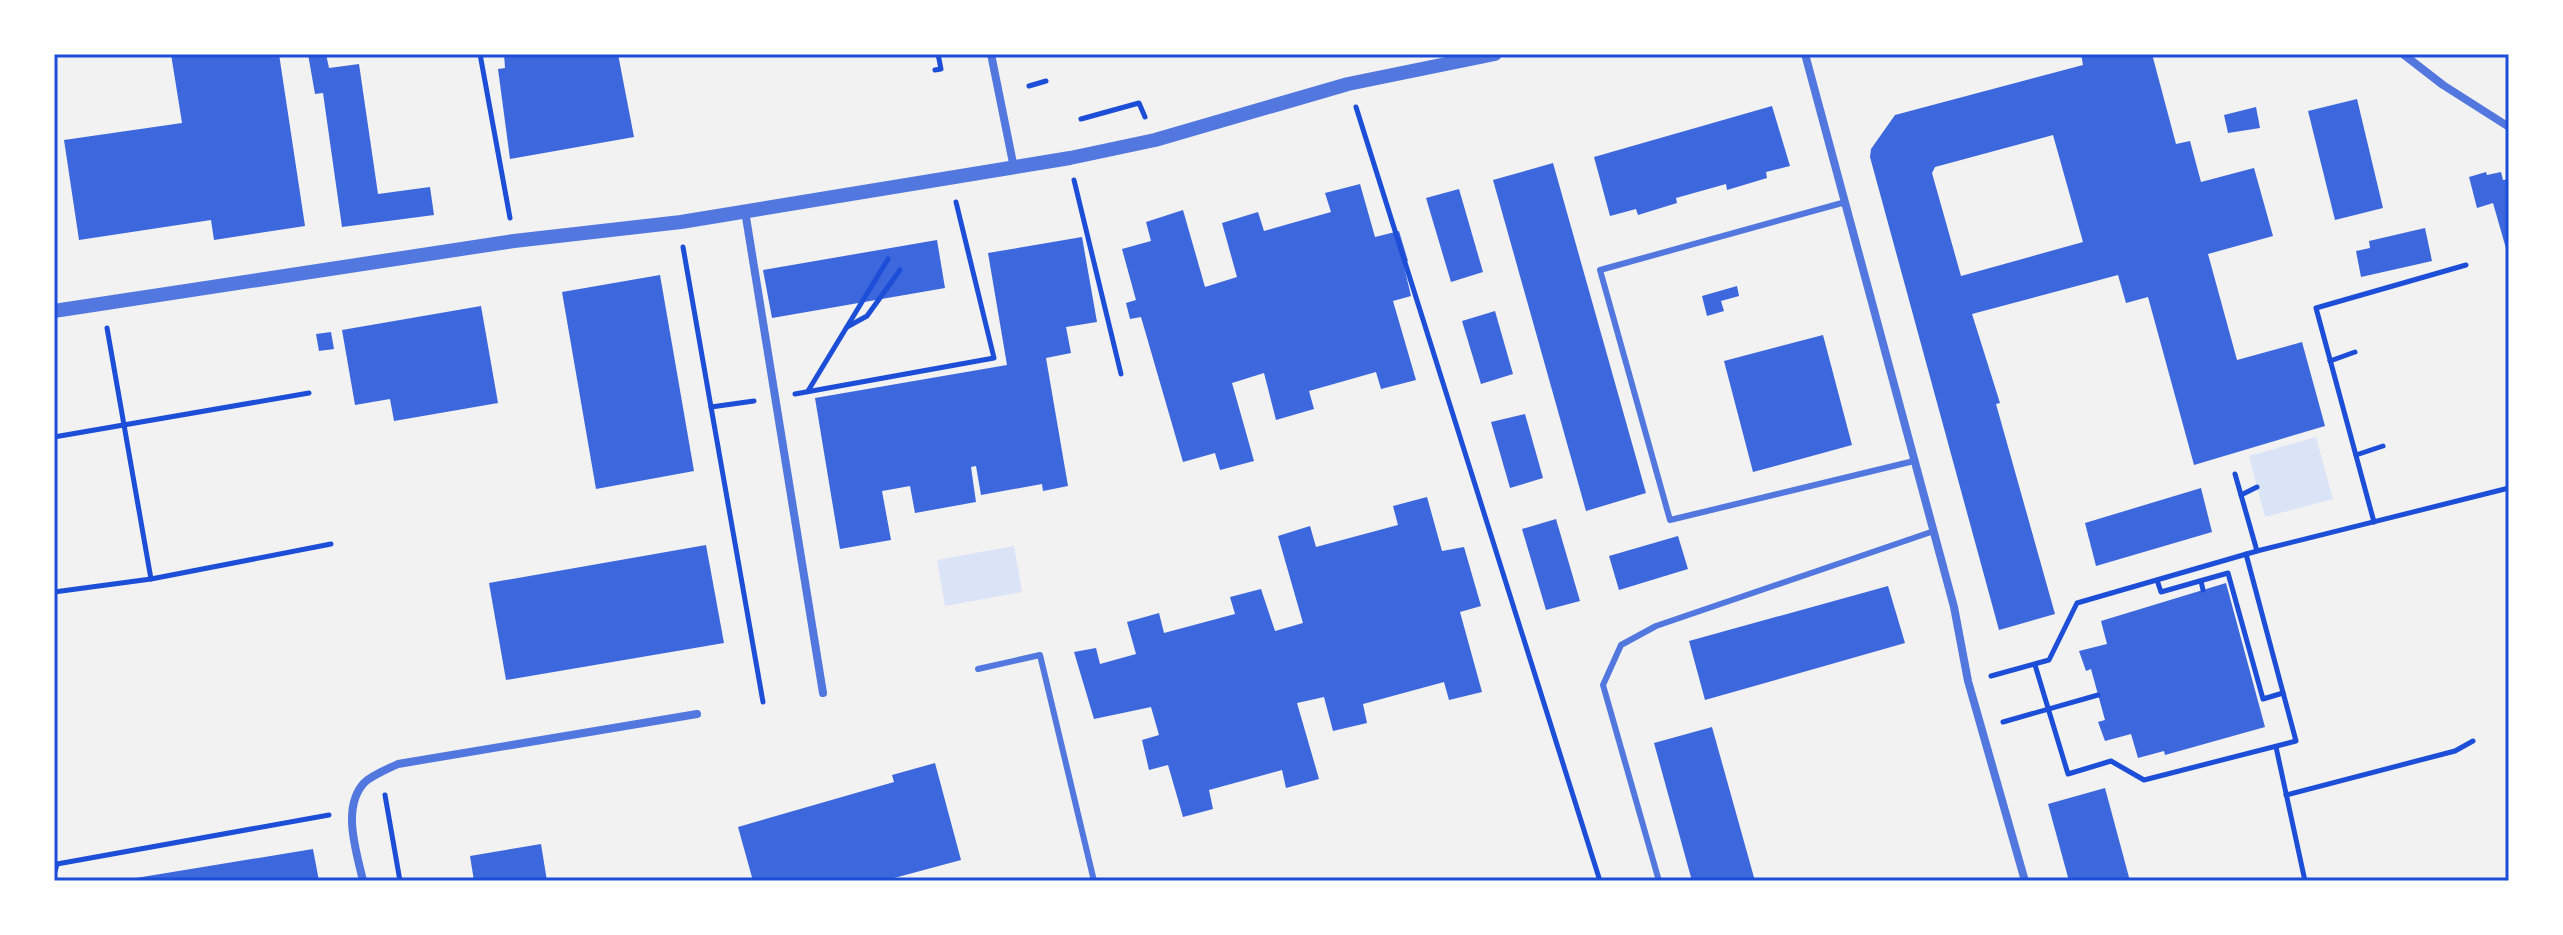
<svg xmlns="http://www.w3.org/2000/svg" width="2563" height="935" font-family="'Nunito Sans',sans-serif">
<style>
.green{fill:#dbe4f7}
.building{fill:#3d67dc;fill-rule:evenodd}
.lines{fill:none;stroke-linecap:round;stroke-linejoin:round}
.path{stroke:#1d4ed8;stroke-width:5}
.service{stroke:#5277de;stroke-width:6}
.minor{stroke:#5277de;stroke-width:8}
.tertiary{stroke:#5277de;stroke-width:14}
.neatline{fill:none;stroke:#1d4ed8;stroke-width:3}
</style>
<rect width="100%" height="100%" fill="#f2f2f2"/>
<g class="green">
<path d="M 2316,437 L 2333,499 L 2265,517 L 2249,456 Z"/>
<path d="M 1014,546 L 1022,592 L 945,606 L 937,560 Z"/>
</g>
<g class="building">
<path d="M 171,54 L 279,54 L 305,226 L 214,240 L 211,220 L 79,240 L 64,140 L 182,123 Z"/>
<path d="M 308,54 L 326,54 L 329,68 L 359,64 L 378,194 L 430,187 L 434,215 L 342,227 L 323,93 L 315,94 Z"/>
<path d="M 504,54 L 618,54 L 634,137 L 510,159 L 498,69 L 505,68 Z"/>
<path d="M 2081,54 L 2152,54 L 2176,144 L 2190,141 L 2201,182 L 2254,168 L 2273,236 L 2208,254 L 2237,360 L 2302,342 L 2325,426 L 2194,465 L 2148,297 L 2126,303 L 2118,275 L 1972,314 L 2000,403 L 1996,404 L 2055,614 L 1999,630 L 1870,157 L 1871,149 L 1895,115 L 2083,65 ZM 2053,135 L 2083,242 L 1961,276 L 1932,173 L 1935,167 Z"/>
<path d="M 2357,99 L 2383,208 L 2335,220 L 2308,111 Z"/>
<path d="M 1772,106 L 1790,166 L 1766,172 L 1767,178 L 1727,190 L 1726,184 L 1676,198 L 1677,203 L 1638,215 L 1636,209 L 1610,216 L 1594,157 Z"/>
<path d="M 2256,107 L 2260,128 L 2228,133 L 2224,115 Z"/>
<path d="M 1553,163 L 1646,493 L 1586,511 L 1493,180 Z"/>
<path d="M 2486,172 L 2487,175 L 2501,172 L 2503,180 L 2509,179 L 2509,259 L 2493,203 L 2477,208 L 2469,177 Z"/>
<path d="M 1360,184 L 1375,237 L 1399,231 L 1408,261 L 1403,262 L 1411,296 L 1393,301 L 1416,380 L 1381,389 L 1376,372 L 1309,391 L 1314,409 L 1276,420 L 1264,373 L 1232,383 L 1254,461 L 1220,470 L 1215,453 L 1183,462 L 1141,317 L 1130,319 L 1126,303 L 1136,300 L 1122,249 L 1151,241 L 1146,222 L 1183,210 L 1205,287 L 1237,277 L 1222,223 L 1258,212 L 1264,231 L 1331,212 L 1325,193 Z"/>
<path d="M 1459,189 L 1483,272 L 1451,282 L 1426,198 Z"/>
<path d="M 2425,228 L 2432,261 L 2361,277 L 2356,251 L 2370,248 L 2369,241 Z"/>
<path d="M 1082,237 L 1097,322 L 1066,327 L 1071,353 L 1046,358 L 1068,486 L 1043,491 L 1042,484 L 981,495 L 976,466 L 971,467 L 976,502 L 915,513 L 910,486 L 882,491 L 891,540 L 840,549 L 815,398 L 1007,365 L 988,253 Z"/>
<path d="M 937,240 L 945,288 L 772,318 L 763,270 Z"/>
<path d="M 660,275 L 694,471 L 596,489 L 562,292 Z"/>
<path d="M 1737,286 L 1739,296 L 1721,301 L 1724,311 L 1707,316 L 1702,296 Z"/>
<path d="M 481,306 L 498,403 L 394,421 L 390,399 L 355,405 L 342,330 Z"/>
<path d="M 1495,311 L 1513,374 L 1481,384 L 1462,321 Z"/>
<path d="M 331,332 L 334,349 L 319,351 L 316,334 Z"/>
<path d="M 1823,335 L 1852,445 L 1753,472 L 1724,361 Z"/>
<path d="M 1525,414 L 1543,478 L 1510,488 L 1491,422 Z"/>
<path d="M 2201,488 L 2212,532 L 2096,566 L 2085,523 Z"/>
<path d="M 1427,497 L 1442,551 L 1464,547 L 1481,606 L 1460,612 L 1482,692 L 1449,700 L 1444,682 L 1363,704 L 1367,723 L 1333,731 L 1324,697 L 1297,703 L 1319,779 L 1286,788 L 1282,770 L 1209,790 L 1213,809 L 1183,817 L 1168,765 L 1149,770 L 1142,740 L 1159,735 L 1151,707 L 1094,719 L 1074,652 L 1096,648 L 1100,664 L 1136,654 L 1127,622 L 1159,613 L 1164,633 L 1235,614 L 1230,597 L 1261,589 L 1275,631 L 1303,623 L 1278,536 L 1310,526 L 1316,547 L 1398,525 L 1393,506 Z"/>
<path d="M 1556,519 L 1580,601 L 1546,610 L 1522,529 Z"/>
<path d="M 1678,536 L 1688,569 L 1619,590 L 1609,556 Z"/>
<path d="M 706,545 L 724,643 L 506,680 L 489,583 Z"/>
<path d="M 2226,583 L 2265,727 L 2165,755 L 2164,751 L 2138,758 L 2131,734 L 2105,741 L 2098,722 L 2105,720 L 2091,669 L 2086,671 L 2079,651 L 2107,644 L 2101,621 Z"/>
<path d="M 1888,586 L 1905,643 L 1705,700 L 1689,641 Z"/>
<path d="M 1712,727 L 1755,881 L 1692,881 L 1654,743 Z"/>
<path d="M 935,763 L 961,860 L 883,881 L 753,881 L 738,827 L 894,782 L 892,775 Z"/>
<path d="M 2105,788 L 2130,881 L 2069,881 L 2048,804 Z"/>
<path d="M 541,844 L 547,881 L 474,881 L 470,856 Z"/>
<path d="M 313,849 L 319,881 L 130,881 L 130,879 Z"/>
</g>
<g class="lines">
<g class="path">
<path d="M 480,54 L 510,218"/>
<path d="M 935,70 L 941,69 L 938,54"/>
<path d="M 1029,86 L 1046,81"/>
<path d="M 1356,107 L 1600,881"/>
<path d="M 1081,119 L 1139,103 L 1145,117"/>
<path d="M 1074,180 L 1121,374"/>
<path d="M 683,247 L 711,407 L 754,401"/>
<path d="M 847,327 L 867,316 L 900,270"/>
<path d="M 107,328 L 151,579"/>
<path d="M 2330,361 L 2355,352"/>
<path d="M 808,391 L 888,259"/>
<path d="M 795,394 L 994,358 L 956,202"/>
<path d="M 711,407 L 763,702"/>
<path d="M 54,437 L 309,393"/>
<path d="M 2356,455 L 2383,446"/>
<path d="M 2235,474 L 2257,551"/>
<path d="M 2241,495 L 2257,487"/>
<path d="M 2374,522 L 2316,308 L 2466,265"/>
<path d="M 2157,580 L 2161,592 L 2228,573 L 2263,699 L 2283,693"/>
<path d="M 2201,581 L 2203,590"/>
<path d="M 54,592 L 151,579 L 331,544"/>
<path d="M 2035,665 L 2068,774 L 2111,761 L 2144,780 L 2296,741 L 2246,554"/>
<path d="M 1991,676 L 2049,660 L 2077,603 L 2257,551 L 2509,488"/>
<path d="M 2003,722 L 2098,695"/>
<path d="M 2276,747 L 2305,881"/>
<path d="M 385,795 L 400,881"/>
<path d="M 2286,795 L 2455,751 L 2473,741"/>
<path d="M 54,875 L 57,864 L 329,815"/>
</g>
<g class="service">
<path d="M 1842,203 L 1600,270 L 1670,520 L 1914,461"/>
<path d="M 978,669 L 1040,655 L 1094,881"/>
<path d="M 1659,881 L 1603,685 L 1621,645 L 1656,626 L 1934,531"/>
</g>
<g class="minor">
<path d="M 991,54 L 1014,168"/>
<path d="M 1805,54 L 1954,607 L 1968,681 L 2025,881"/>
<path d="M 2403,54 L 2443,85 L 2509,127"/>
<path d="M 745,211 L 823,693"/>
<path d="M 363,881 C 357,853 341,808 364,783 C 372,775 388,769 398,764 L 697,714"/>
</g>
<path class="tertiary" d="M 54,311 L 514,241 L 681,222 L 1070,158 L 1155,140 L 1348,84 L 1495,54"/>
</g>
<rect width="2563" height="935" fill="none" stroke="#ffffff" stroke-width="112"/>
<rect x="56" y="56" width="2451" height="823" class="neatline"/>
</svg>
